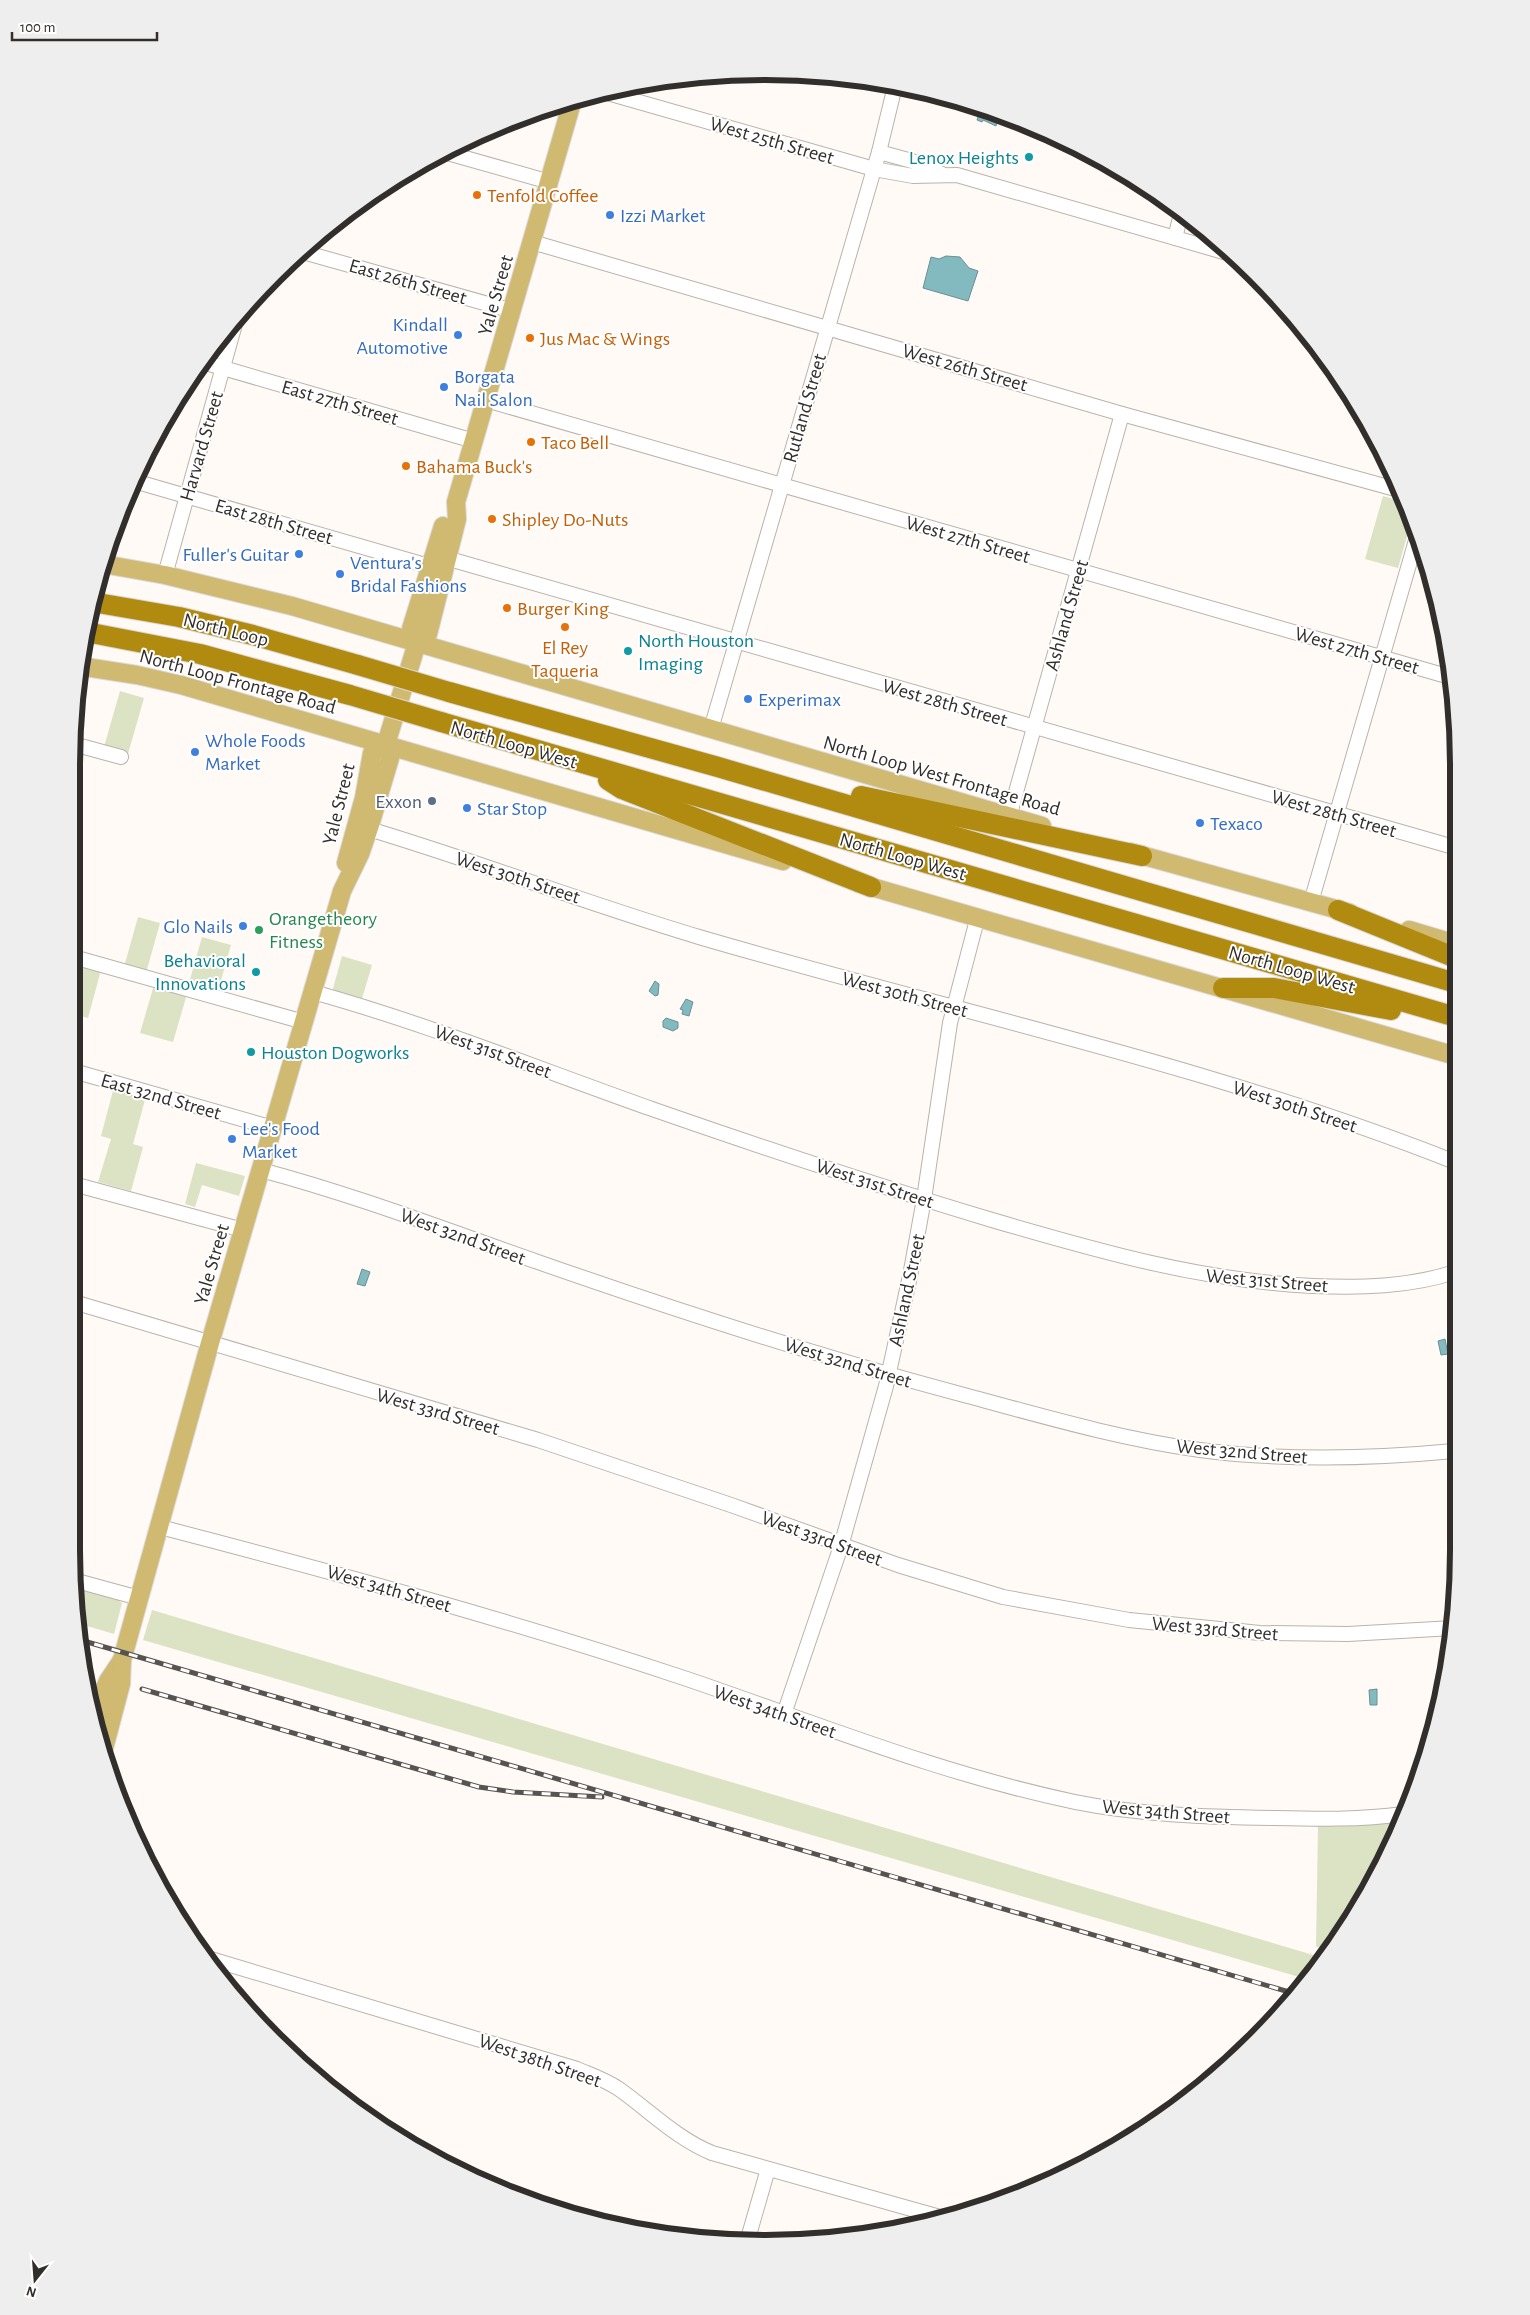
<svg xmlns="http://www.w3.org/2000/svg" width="1530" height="2315" font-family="'Alegreya Sans',sans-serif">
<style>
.green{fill:#dce3c4}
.water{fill:#83bac0;stroke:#6a9093}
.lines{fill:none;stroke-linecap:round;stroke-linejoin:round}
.minor-casing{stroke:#bbb3ac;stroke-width:16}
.major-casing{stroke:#dad9d9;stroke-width:20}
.highway-casing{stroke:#dad9d9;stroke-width:22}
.minor{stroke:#fff;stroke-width:14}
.major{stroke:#d0b970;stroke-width:18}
.highway{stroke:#b18b10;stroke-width:20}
.rail-casing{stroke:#575350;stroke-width:5}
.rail{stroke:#fff;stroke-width:3;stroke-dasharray:9;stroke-linecap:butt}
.highway-bridge-casing{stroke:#dad9d9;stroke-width:22;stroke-linecap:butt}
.highway-bridge{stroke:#b18b10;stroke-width:20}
.culture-dot{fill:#0f9aa8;stroke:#fff;stroke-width:2}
.food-dot{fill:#e8710a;stroke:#fff;stroke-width:2}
.shop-dot{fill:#3f7fe0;stroke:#fff;stroke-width:2}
.service-dot{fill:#5c6f8a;stroke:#fff;stroke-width:2}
.leisure-dot{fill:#2e9e5b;stroke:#fff;stroke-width:2}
.labels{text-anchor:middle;stroke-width:4;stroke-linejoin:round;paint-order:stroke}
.street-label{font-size:20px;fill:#312e2b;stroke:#fff}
.culture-label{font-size:20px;fill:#0d838f;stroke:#fff;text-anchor:end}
.food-label{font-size:20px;fill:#c56008;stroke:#fff;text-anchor:start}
.shop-label{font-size:20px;fill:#366cbe;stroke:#fff;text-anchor:start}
.service-label{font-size:20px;fill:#4e5e75;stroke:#fff;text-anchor:end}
.leisure-label{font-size:20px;fill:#27864d;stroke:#fff;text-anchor:start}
.rim{fill:none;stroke:#312e2b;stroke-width:6}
</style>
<rect width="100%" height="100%" fill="#fffaf5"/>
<g class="green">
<path d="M 1383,496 L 1404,502 L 1411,522 L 1398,568 L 1365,559 Z"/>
<path d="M 120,691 L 144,698 L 128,754 L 104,747 Z"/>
<path d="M 138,917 L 160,923 L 146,973 L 124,967 Z"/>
<path d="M 202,937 L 231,945 L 218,991 L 189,983 Z"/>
<path d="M 342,956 L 372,965 L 361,1002 L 332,992 Z"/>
<path d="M 80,964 L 101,970 L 88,1018 L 77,1015 L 77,973 Z"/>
<path d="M 154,985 L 187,994 L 173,1042 L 140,1033 Z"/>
<path d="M 114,1087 L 146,1096 L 133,1144 L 143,1147 L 131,1191 L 98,1182 L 111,1139 L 101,1136 Z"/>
<path d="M 196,1163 L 245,1176 L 239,1196 L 202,1185 L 195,1207 L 185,1204 Z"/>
<path d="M 77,1588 L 118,1600 L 122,1603 L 114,1634 L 77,1623 Z"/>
<path d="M 152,1610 L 1320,1957 L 1306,1979 L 143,1640 Z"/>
<path d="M 1400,1823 L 1387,1857 L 1327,1948 L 1316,1947 L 1318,1826 Z"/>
</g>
<g class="water">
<path d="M 985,107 L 999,115 L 996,126 L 983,120 L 982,122 L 977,120 L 980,110 L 984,110 Z"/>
<path d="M 946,256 L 960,257 L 969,268 L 978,271 L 968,301 L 923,288 L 931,257 L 939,259 Z"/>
<path d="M 655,981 L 659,984 L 658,995 L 655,996 L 649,991 Z"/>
<path d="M 686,999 L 693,1002 L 689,1016 L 682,1014 L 683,1010 L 680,1009 Z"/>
<path d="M 666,1018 L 678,1022 L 678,1028 L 673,1031 L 663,1027 L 663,1021 Z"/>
<path d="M 362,1269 L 370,1272 L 365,1286 L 357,1284 Z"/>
<path d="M 1445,1339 L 1448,1354 L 1441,1355 L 1438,1341 Z"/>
<path d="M 1377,1689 L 1377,1705 L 1370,1705 L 1369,1690 Z"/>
</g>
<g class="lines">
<g class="minor-casing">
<g id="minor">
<path d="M 604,92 L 874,169 L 913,176 L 957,175 L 1234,255"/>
<path d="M 444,152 L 550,182"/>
<path d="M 879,152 L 912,161 L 942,174"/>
<path d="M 1175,238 L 1181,214"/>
<path d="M 532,242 L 1122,414 L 1399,490"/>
<path d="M 303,252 L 513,311"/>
<path d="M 206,363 L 474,441"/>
<path d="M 486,400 L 1450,677"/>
<path d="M 134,481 L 439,569"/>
<path d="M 439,556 L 1457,848"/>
<path d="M 165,575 L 237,317"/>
<path d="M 711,729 L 879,152 L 895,86"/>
<path d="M 77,745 L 121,757"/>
<path d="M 1009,817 L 1122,414"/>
<path d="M 359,826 C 474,860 585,903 699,937 C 951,1011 1210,1065 1455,1162"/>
<path d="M 1311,902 L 1417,537"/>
<path d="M 77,958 L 304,1022"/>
<path d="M 313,992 C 428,1024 539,1069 652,1109 C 764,1148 878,1186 992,1220 C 1098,1251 1202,1281 1313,1286 C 1360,1288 1409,1287 1455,1272"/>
<path d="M 77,1072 L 273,1128"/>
<path d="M 261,1170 C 355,1195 446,1230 538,1262 C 678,1311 820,1357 964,1395 C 1042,1416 1120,1439 1200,1450 C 1284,1461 1369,1459 1454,1451"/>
<path d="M 77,1185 L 243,1230"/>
<path d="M 77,1303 L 538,1440 L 731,1505 L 898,1565 L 1003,1597 L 1129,1620 L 1260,1633 L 1348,1634 L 1453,1628"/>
<path d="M 160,1527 C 337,1573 513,1621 687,1679 C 816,1723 941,1774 1075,1802 C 1139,1815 1209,1817 1274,1818 C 1317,1819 1361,1820 1403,1814"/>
<path d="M 77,1581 L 139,1598"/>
<path d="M 784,1714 L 841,1546 L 886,1386 L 910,1276 L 924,1199 L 950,1023 L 978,916"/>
<path d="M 97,1725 L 110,1729"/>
<path d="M 204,1957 L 577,2069 C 591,2075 606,2080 619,2089 C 650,2111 676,2138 712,2153 L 947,2219"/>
<path d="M 747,2242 L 768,2169"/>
</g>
</g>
<g class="major-casing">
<g id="major">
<path d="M 103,564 L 165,575 L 292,606 L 1042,826"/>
<path d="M 417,643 L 411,629 L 443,526"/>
<path d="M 79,666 L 137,675 L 181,685 L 783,861"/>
<path d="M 1130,852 L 1350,913"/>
<path d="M 346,863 L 364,798 L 372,753 L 386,744"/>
<path d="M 858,883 L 1456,1056"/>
<path d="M 1409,930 L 1456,944"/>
<path d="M 94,1714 L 108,1681 L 122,1660"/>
<path d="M 103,1752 L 121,1684 L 122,1660 L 210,1343 L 342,891 L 360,854 L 370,825 L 390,758 L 386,744 L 417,643 L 428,634 L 457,519 L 456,502 L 573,99"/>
</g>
</g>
<g class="highway-casing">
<g id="highway">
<path d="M 92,602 L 179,617 L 253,635 L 358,665"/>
<path d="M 86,632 L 200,654 L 350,695"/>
<path d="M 449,692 L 718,767 L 1456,983"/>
<path d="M 441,722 L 1456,1017"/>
<path d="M 608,780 L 622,789 L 871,887"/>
<path d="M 861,796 L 1142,856"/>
<path d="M 1338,910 L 1456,958"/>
<path d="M 1223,988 L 1274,988 L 1391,1010"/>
</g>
</g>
<use href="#minor" class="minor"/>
<use href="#major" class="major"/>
<use href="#highway" class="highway"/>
<g class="rail-casing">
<g id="rail">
<path d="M 77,1639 L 1296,1994"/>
<path d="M 142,1689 L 479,1787 L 513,1792 L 602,1797"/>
</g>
</g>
<use href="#rail" class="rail"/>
<g class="highway-bridge-casing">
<g id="highway-bridge">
<path d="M 358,665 L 449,692"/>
<path d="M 350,695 L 441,722"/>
</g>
</g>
<use href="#highway-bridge" class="highway-bridge"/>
</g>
<g class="culture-dot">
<circle cx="1029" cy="157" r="5"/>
<circle cx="628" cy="651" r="5"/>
<circle cx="256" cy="972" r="5"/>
<circle cx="251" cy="1052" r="5"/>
</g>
<g class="food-dot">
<circle cx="477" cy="195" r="5"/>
<circle cx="530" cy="338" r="5"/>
<circle cx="531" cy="442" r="5"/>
<circle cx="406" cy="466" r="5"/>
<circle cx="492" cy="519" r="5"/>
<circle cx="507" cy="608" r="5"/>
<circle cx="565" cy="627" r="5"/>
</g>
<g class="shop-dot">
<circle cx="610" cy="215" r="5"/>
<circle cx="458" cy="335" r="5"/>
<circle cx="444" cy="387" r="5"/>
<circle cx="299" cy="554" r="5"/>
<circle cx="340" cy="574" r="5"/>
<circle cx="748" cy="699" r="5"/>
<circle cx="195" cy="752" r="5"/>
<circle cx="467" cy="808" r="5"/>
<circle cx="1200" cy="823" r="5"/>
<circle cx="243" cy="926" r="5"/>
<circle cx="232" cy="1139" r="5"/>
</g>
<circle class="service-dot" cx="432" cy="801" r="5"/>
<circle class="leisure-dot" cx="259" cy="930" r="5"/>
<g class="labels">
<g class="street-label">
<text transform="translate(772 140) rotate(16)" y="7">West 25th Street</text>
<text transform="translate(408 281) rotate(16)" y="7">East 26th Street</text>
<text transform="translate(495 295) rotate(-74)" y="7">Yale Street</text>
<text transform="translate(965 367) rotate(16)" y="7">West 26th Street</text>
<text transform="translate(340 402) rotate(16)" y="7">East 27th Street</text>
<text transform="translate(804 408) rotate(-74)" y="7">Rutland Street</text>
<text transform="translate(201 446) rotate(-74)" y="7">Harvard Street</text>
<text transform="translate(274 521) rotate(16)" y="7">East 28th Street</text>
<text transform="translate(968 539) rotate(16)" y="7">West 27th Street</text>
<text transform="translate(1066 615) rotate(-74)" y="7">Ashland Street</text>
<text transform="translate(226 629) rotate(14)" y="7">North Loop</text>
<text transform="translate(1357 650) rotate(16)" y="7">West 27th Street</text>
<text transform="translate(238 681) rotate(15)" y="7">North Loop Frontage Road</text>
<text transform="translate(945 702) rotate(16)" y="7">West 28th Street</text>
<text transform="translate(514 744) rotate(16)" y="7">North Loop West</text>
<text transform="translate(942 775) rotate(16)" y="7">North Loop West Frontage Road</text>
<text transform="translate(338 804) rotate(-76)" y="7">Yale Street</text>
<text transform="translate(1334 813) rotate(16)" y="7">West 28th Street</text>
<text transform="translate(903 856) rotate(16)" y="7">North Loop West</text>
<text transform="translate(518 877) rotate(18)" y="7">West 30th Street</text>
<text transform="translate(1292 969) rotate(16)" y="7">North Loop West</text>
<text transform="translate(905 994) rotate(15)" y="7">West 30th Street</text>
<text transform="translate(493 1051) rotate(20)" y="7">West 31st Street</text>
<text transform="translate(161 1096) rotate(16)" y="7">East 32nd Street</text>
<text transform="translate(1295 1106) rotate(18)" y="7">West 30th Street</text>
<text transform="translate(875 1183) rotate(18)" y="7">West 31st Street</text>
<text transform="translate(463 1236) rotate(20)" y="7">West 32nd Street</text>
<text transform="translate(211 1264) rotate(-74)" y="7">Yale Street</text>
<text transform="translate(1267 1280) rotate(5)" y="7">West 31st Street</text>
<text transform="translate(906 1290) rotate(-78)" y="7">Ashland Street</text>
<text transform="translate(848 1362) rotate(17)" y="7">West 32nd Street</text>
<text transform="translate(438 1411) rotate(16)" y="7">West 33rd Street</text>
<text transform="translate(1242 1451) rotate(5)" y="7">West 32nd Street</text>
<text transform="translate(822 1538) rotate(20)" y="7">West 33rd Street</text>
<text transform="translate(389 1588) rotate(16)" y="7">West 34th Street</text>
<text transform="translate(1215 1628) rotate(5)" y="7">West 33rd Street</text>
<text transform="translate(775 1711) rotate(19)" y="7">West 34th Street</text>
<text transform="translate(1166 1811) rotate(5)" y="7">West 34th Street</text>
<text transform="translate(540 2060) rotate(19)" y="7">West 38th Street</text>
</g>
<g class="culture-label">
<text x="1019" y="164">Lenox Heights</text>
<text x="638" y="647" text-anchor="start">North Houston<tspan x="638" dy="23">Imaging</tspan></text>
<text x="246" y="967">Behavioral<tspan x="246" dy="23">Innovations</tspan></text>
<text x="261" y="1059" text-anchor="start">Houston Dogworks</text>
</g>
<g class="food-label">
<text x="487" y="202">Tenfold Coffee</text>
<text x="540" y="345">Jus Mac &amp; Wings</text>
<text x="541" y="449">Taco Bell</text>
<text x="416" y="473">Bahama Buck's</text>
<text x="502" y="526">Shipley Do-Nuts</text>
<text x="517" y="615">Burger King</text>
<text x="565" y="654" text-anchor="middle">El Rey<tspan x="565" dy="23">Taqueria</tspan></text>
</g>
<g class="shop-label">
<text x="620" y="222">Izzi Market</text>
<text x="448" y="331" text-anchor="end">Kindall<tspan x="448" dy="23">Automotive</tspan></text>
<text x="454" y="383">Borgata<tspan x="454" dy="23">Nail Salon</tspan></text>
<text x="289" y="561" text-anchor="end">Fuller's Guitar</text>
<text x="350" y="569">Ventura's<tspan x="350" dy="23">Bridal Fashions</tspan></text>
<text x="758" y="706">Experimax</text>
<text x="205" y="747">Whole Foods<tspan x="205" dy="23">Market</tspan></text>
<text x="477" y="815">Star Stop</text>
<text x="1210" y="830">Texaco</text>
<text x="233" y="933" text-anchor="end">Glo Nails</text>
<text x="242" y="1135">Lee's Food<tspan x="242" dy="23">Market</tspan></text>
</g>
<g class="service-label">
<text x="422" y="808">Exxon</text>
</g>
<g class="leisure-label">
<text x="269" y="925">Orangetheory<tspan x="269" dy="23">Fitness</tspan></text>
</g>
</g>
<path d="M0 0H1530V2315H0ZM765 80H765A685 685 0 0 1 1450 765V1550A685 685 0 0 1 765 2235H765A685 685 0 0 1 80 1550V765A685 685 0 0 1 765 80Z" fill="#efeeee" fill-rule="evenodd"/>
<path class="rim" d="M765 80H765A685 685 0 0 1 1450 765V1550A685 685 0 0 1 765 2235H765A685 685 0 0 1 80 1550V765A685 685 0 0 1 765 80Z"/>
<g transform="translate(35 2280) rotate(197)" stroke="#ffffff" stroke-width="4" paint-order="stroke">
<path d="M0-4L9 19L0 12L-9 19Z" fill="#312e2b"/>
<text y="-8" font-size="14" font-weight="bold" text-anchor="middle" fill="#312e2b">N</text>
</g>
<path d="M12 32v8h145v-8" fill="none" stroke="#312e2b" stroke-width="2.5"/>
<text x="20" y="32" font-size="15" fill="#312e2b" stroke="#ffffff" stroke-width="4" paint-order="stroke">100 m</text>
</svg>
